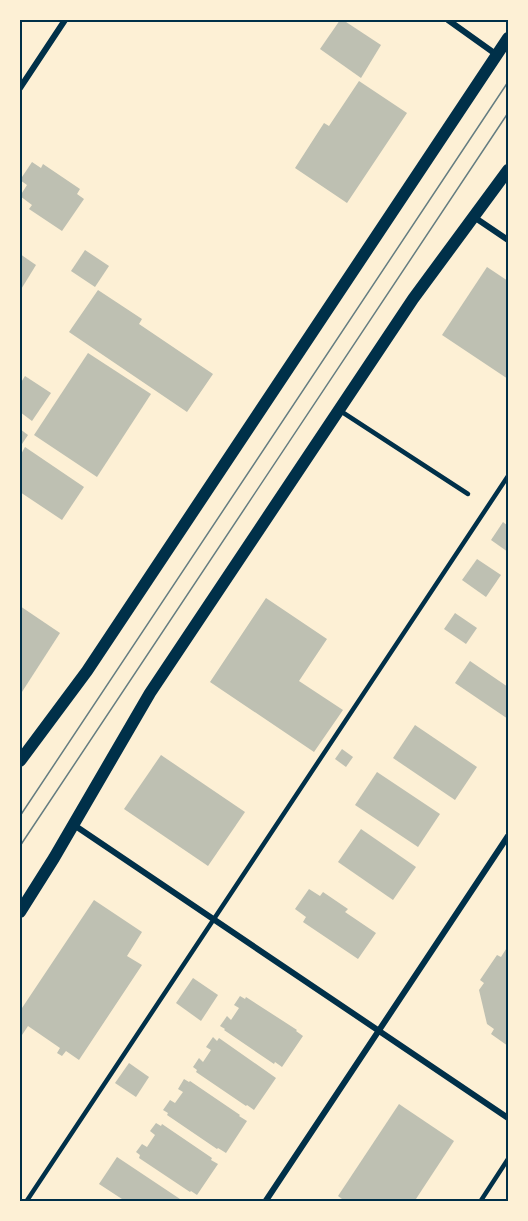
<svg xmlns="http://www.w3.org/2000/svg" width="528" height="1221" font-family="'DM Sans',sans-serif">
<style>
.building{fill:#bec0b2}
.lines{fill:none;stroke-linecap:round;stroke-linejoin:round}
.service{stroke:#003049;stroke-width:4.5}
.minor{stroke:#003049;stroke-width:6}
.secondary{stroke:#003049;stroke-width:12}
.tram{stroke:#657d81;stroke-width:1.5}
.neatline{fill:none;stroke:#003049;stroke-width:2}
</style>
<rect width="100%" height="100%" fill="#fdf0d5"/>
<g class="building">
<path d="M 340,20 L 343,20 L 381,45 L 361,78 L 320,49 Z"/>
<path d="M 359,81 L 407,113 L 347,203 L 295,168 L 324,123 L 329,126 Z"/>
<path d="M 32,162 L 41,168 L 43,164 L 80,189 L 77,194 L 84,199 L 62,231 L 29,209 L 32,205 L 20,196 L 27,185 L 20,180 Z"/>
<path d="M 85,250 L 109,266 L 95,287 L 71,271 Z"/>
<path d="M 20,254 L 36,265 L 20,291 Z"/>
<path d="M 487,267 L 508,281 L 508,379 L 442,335 Z"/>
<path d="M 98,290 L 142,319 L 139,324 L 213,374 L 187,412 L 69,332 Z"/>
<path d="M 88,353 L 151,394 L 97,477 L 34,435 Z"/>
<path d="M 25,376 L 51,393 L 32,421 L 20,412 L 20,384 Z"/>
<path d="M 20,429 L 28,435 L 20,447 Z"/>
<path d="M 25,447 L 84,487 L 62,520 L 20,492 L 20,456 Z"/>
<path d="M 503,522 L 508,526 L 508,552 L 491,540 Z"/>
<path d="M 477,559 L 501,575 L 486,597 L 462,580 Z"/>
<path d="M 266,598 L 327,639 L 299,681 L 343,710 L 314,752 L 210,682 Z"/>
<path d="M 20,606 L 60,633 L 20,695 Z"/>
<path d="M 455,613 L 477,628 L 466,644 L 444,629 Z"/>
<path d="M 470,661 L 508,687 L 508,719 L 455,683 Z"/>
<path d="M 415,725 L 477,767 L 455,800 L 393,758 Z"/>
<path d="M 342,749 L 353,757 L 346,767 L 335,759 Z"/>
<path d="M 161,755 L 245,812 L 208,866 L 124,809 Z"/>
<path d="M 377,772 L 440,814 L 418,847 L 355,805 Z"/>
<path d="M 361,829 L 416,867 L 393,900 L 338,862 Z"/>
<path d="M 309,889 L 320,896 L 323,892 L 348,909 L 345,912 L 376,933 L 358,959 L 303,922 L 306,917 L 295,909 Z"/>
<path d="M 94,900 L 142,932 L 127,956 L 142,965 L 79,1060 L 66,1051 L 62,1056 L 57,1053 L 60,1048 L 28,1026 L 22,1035 L 20,1033 L 20,1011 Z"/>
<path d="M 508,946 L 508,1046 L 491,1034 L 494,1029 L 487,1024 L 479,990 L 484,983 L 480,980 L 497,955 L 501,957 Z"/>
<path d="M 193,978 L 218,995 L 201,1021 L 176,1003 Z"/>
<path d="M 240,996 L 245,999 L 246,997 L 297,1030 L 296,1031 L 303,1036 L 282,1067 L 275,1062 L 274,1064 L 224,1030 L 225,1029 L 220,1026 L 227,1016 L 231,1020 L 239,1008 L 234,1005 Z"/>
<path d="M 213,1037 L 217,1041 L 219,1038 L 276,1078 L 254,1110 L 247,1105 L 246,1106 L 196,1072 L 197,1070 L 193,1067 L 199,1058 L 203,1062 L 211,1050 L 206,1047 Z"/>
<path d="M 129,1063 L 149,1077 L 136,1097 L 115,1083 Z"/>
<path d="M 184,1079 L 189,1082 L 190,1081 L 240,1115 L 239,1116 L 247,1121 L 226,1153 L 218,1148 L 217,1149 L 167,1115 L 168,1113 L 163,1110 L 170,1100 L 175,1103 L 183,1092 L 178,1089 Z"/>
<path d="M 399,1104 L 454,1141 L 414,1202 L 346,1202 L 338,1196 Z"/>
<path d="M 156,1123 L 161,1126 L 162,1124 L 212,1158 L 211,1160 L 218,1164 L 197,1195 L 191,1191 L 190,1192 L 139,1158 L 140,1155 L 136,1152 L 142,1144 L 147,1147 L 155,1135 L 150,1131 Z"/>
<path d="M 117,1157 L 180,1199 L 178,1202 L 120,1202 L 122,1199 L 99,1184 Z"/>
</g>
<g class="lines">
<g class="service">
<path d="M 339,410 L 468,494"/>
<path d="M 26,1202 L 508,476"/>
<path d="M 480,1202 L 508,1159"/>
</g>
<g class="minor">
<path d="M 448,20 L 497,55"/>
<path d="M 20,88 L 65,20"/>
<path d="M 474,217 L 508,240"/>
<path d="M 74,825 L 508,1118"/>
<path d="M 265,1202 L 508,836"/>
</g>
<g class="secondary">
<path d="M 20,761 L 87,671 L 508,38"/>
<path d="M 20,912 L 54,858 L 150,693 L 413,299 L 508,170"/>
</g>
<g class="tram">
<path d="M 20,816 L 508,82"/>
<path d="M 20,846 L 508,113"/>
</g>
</g>
<rect width="528" height="1221" fill="none" stroke="#fdf0d5" stroke-width="42"/>
<rect x="21" y="21" width="486" height="1179" class="neatline"/>
</svg>
